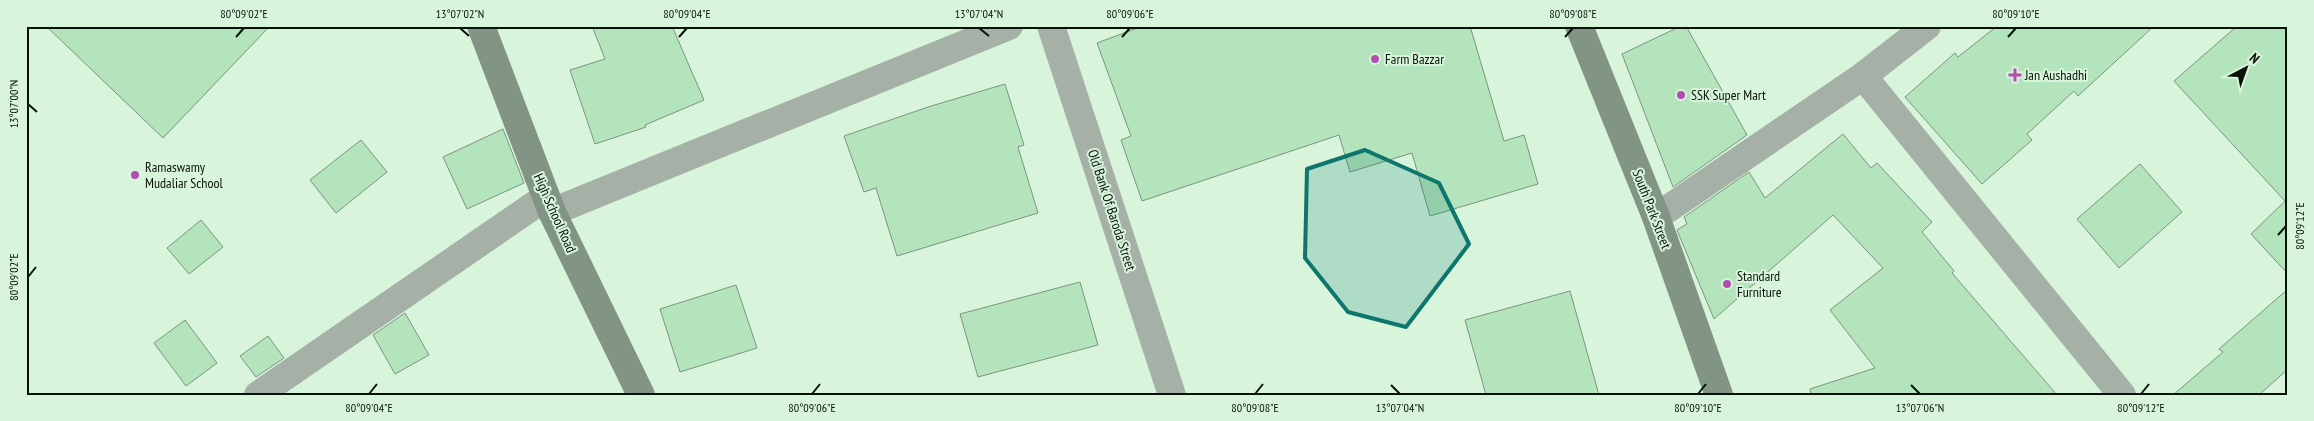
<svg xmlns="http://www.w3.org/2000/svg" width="2314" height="421" font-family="'PT Sans Narrow',sans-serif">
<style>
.building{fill:#b4e4bb;stroke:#7b957e}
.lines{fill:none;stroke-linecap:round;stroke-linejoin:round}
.street{stroke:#a5b1a6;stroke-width:28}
.secondary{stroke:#829484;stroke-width:28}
.marked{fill:#0f766e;fill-opacity:0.2;stroke:#0f766e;stroke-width:4;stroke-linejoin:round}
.ticks{fill:none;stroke:#081209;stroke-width:2}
.poi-dot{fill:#b34cb0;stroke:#d8f5dc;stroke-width:2}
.labels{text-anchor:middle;stroke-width:4;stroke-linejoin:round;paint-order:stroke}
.poi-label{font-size:14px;fill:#081209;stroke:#d8f5dc;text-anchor:start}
.street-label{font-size:14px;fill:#081209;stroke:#d8f5dc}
.neatline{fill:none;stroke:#081209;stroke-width:2}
.ticks-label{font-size:12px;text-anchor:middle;fill:#081209}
</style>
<rect width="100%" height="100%" fill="#d8f5dc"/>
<g class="building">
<path d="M 46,26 L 270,26 L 163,138 Z"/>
<path d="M 592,26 L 672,26 L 704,100 L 645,125 L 646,127 L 595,144 L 570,70 L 605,59 Z"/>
<path d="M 1143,26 L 1470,26 L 1504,141 L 1524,135 L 1538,184 L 1430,216 L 1412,153 L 1350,172 L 1339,135 L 1142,201 L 1121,140 L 1131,136 L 1097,43 Z"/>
<path d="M 1681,26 L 1686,26 L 1747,135 L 1673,187 L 1622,54 Z"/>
<path d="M 1997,26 L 2154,26 L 2078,96 L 2074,91 L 2027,134 L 2032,140 L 1982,184 L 1905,97 L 1955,53 L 1958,57 Z"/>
<path d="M 2237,26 L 2288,26 L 2288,274 L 2251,234 L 2285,201 L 2174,81 Z"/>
<path d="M 1005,84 L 1024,145 L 1018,147 L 1038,213 L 897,256 L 876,188 L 864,192 L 844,136 L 928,107 Z"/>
<path d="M 503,129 L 524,183 L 467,209 L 443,157 Z"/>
<path d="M 1843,134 L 1871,168 L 1877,163 L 1932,222 L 1922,232 L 1954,271 L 1952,273 L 2057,395 L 1811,395 L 1810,389 L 1875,368 L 1830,310 L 1883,268 L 1833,215 L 1714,319 L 1677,230 L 1687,224 L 1684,217 L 1749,172 L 1765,198 Z"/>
<path d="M 361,140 L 387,172 L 336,213 L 310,180 Z"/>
<path d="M 2140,164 L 2182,212 L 2119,268 L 2077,219 Z"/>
<path d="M 201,220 L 223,247 L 189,274 L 167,248 Z"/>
<path d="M 1080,282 L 1098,345 L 978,377 L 960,314 Z"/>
<path d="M 736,285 L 757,348 L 680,372 L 660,309 Z"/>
<path d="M 2288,289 L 2288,369 L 2259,395 L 2173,395 L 2223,352 L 2219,349 Z"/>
<path d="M 1570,291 L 1599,395 L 1486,395 L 1465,320 Z"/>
<path d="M 405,313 L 429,355 L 395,374 L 373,335 Z"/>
<path d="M 185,320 L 217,363 L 186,386 L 154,343 Z"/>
<path d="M 268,336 L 284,358 L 256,377 L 240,356 Z"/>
</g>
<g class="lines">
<g class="street">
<path d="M 1051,26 L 1172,395"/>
<path d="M 1863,76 L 2122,395"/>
<path d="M 552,212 L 1009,26"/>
<path d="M 1656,217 L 1863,76 L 1927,26"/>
<path d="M 258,395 L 546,197"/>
</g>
<g class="secondary">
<path d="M 481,26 L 552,212 L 641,395"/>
<path d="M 1579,26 L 1656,217 L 1719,395"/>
</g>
</g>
<path class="marked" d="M 1365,150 L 1439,183 L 1469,244 L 1406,327 L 1348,312 L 1305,258 L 1307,169 Z"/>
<path class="ticks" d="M 460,28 L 469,36M 979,28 L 989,36M 236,37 L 244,28M 679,37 L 687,28M 1122,37 L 1130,28M 1565,37 L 1573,28M 2008,37 L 2016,28M 28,104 L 37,112M 2278,235 L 2286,226M 28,277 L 36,267M 1391,385 L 1400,394M 1911,385 L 1920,394M 369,394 L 377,384M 812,394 L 820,384M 1255,394 L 1263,384M 1698,394 L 1706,384M 2141,394 L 2149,384"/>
<g class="poi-dot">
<circle cx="1375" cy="59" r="5"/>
<path d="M2012.5 67.5h5v5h5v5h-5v5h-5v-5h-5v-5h5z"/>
<circle cx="1681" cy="95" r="5"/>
<circle cx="135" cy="175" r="5"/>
<circle cx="1727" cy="284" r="5"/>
</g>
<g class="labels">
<g class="poi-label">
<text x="1385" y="64">Farm Bazzar</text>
<text x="2025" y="80">Jan Aushadhi</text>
<text x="1691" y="100">SSK Super Mart</text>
<text x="145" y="172">Ramaswamy<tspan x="145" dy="16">Mudaliar School</tspan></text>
<text x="1737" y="281">Standard<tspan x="1737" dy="16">Furniture</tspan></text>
</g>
<g class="street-label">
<text transform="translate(1652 209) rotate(69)" y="5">South Park Street</text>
<text transform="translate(1112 210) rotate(72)" y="5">Old Bank Of Baroda Street</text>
<text transform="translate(555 213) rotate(66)" y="5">High School Road</text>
</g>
</g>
<rect width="2314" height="421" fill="none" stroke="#d8f5dc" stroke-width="55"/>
<g transform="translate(2246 68) rotate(41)" stroke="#d8f5dc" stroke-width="4" paint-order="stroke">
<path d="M0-4L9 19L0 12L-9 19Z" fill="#081209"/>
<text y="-8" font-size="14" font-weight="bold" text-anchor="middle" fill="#081209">N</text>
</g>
<rect x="28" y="28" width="2258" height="366" class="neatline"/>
<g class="ticks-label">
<text x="244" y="18">80°09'02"E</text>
<text x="460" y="18">13°07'02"N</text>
<text x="687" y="18">80°09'04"E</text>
<text x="979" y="18">13°07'04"N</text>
<text x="1130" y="18">80°09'06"E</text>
<text x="1573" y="18">80°09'08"E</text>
<text x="2016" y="18">80°09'10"E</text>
<text transform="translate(14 104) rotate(-90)" y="4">13°07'00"N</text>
<text transform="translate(2300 226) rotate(-90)" y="4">80°09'12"E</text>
<text transform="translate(14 277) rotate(-90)" y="4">80°09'02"E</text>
<text x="369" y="412">80°09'04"E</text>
<text x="812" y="412">80°09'06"E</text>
<text x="1255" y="412">80°09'08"E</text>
<text x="1400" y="412">13°07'04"N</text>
<text x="1698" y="412">80°09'10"E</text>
<text x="1920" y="412">13°07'06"N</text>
<text x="2141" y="412">80°09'12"E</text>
</g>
</svg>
